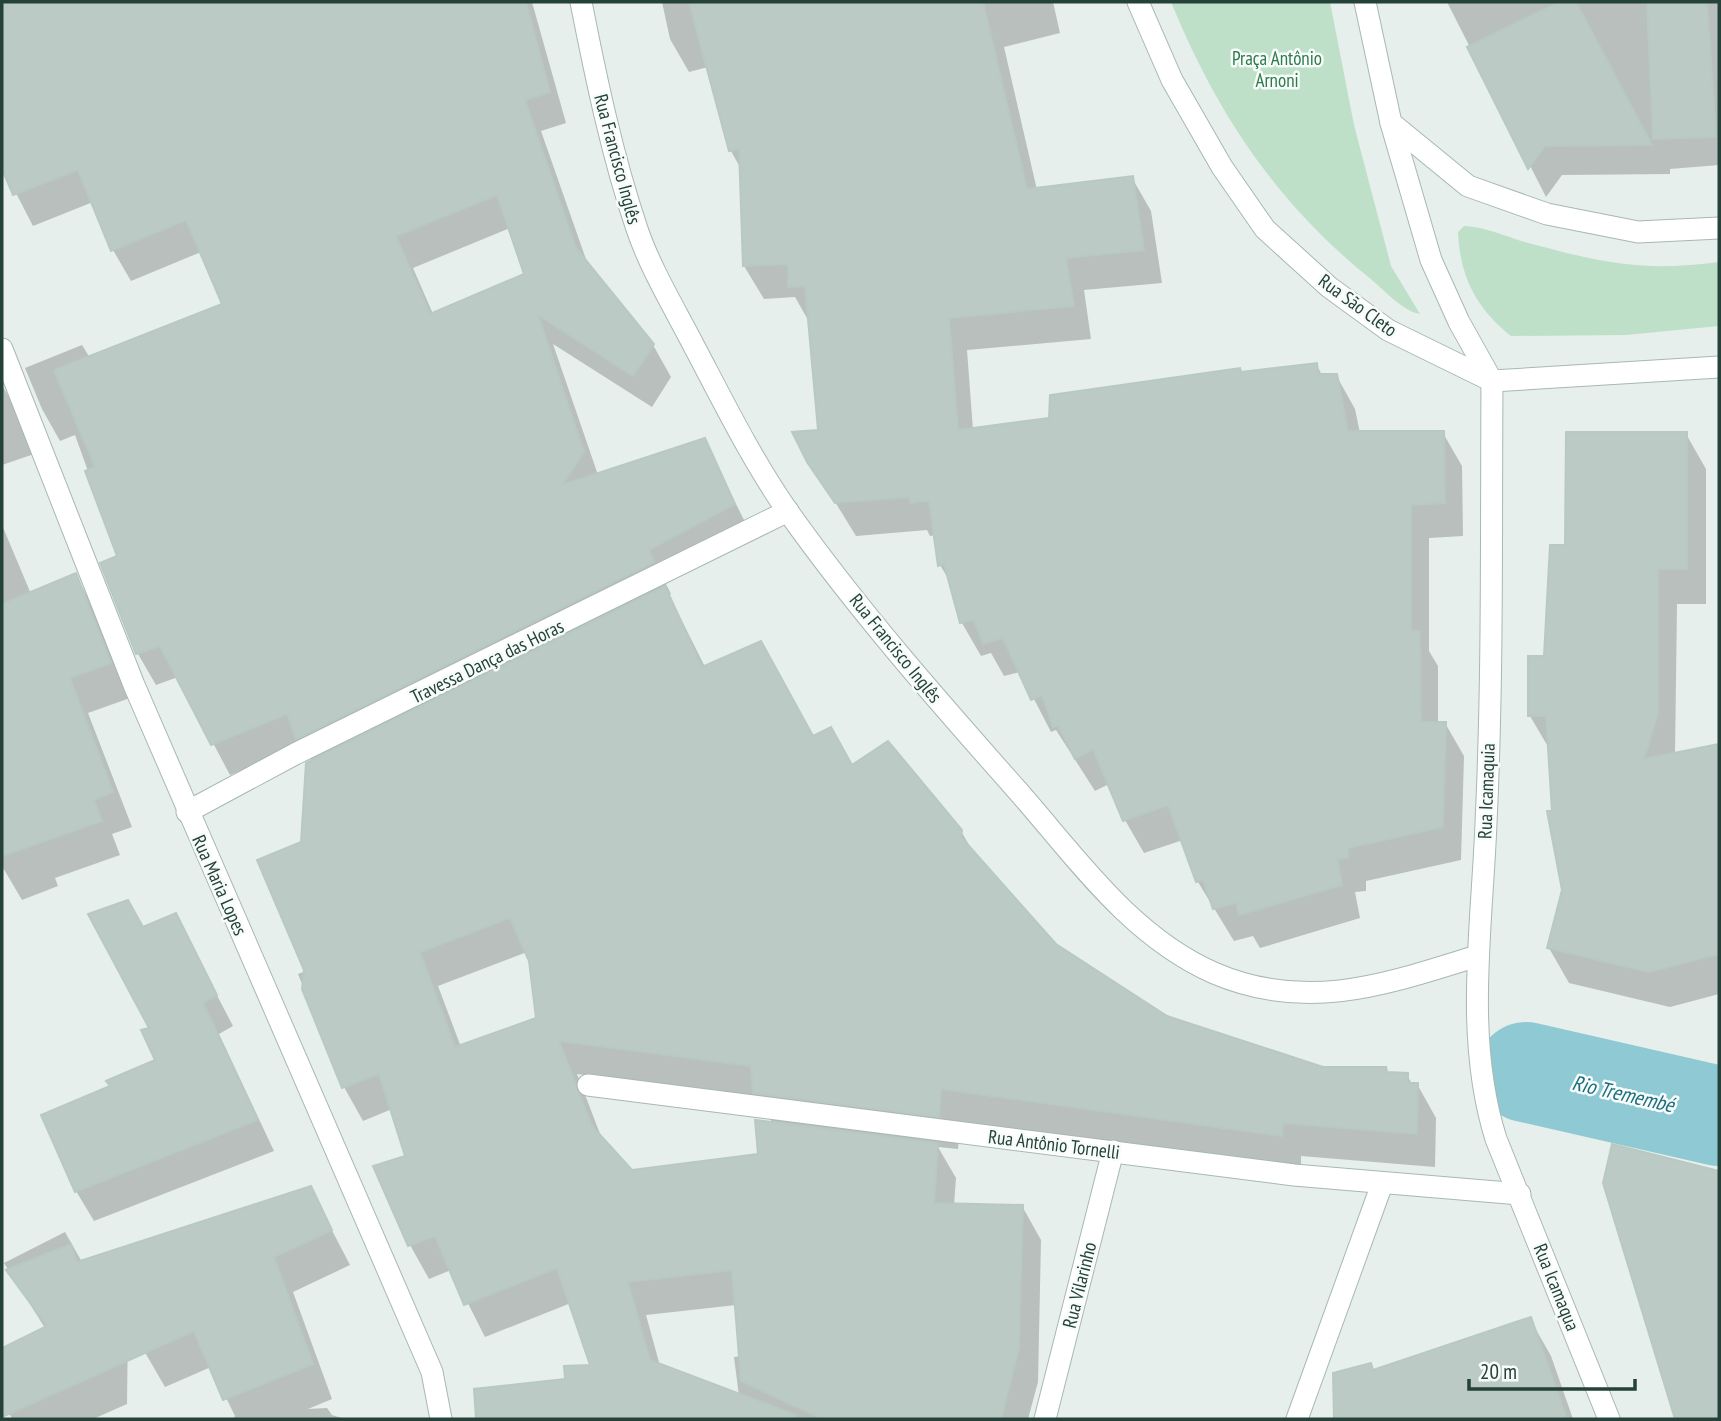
<svg xmlns="http://www.w3.org/2000/svg" width="1721" height="1421" font-family="'PT Sans Narrow',sans-serif">
<style>
.green{fill:#bfe0c8}
.shadow{fill:#0003;fill-rule:evenodd}
.lines{fill:none;stroke-linecap:round;stroke-linejoin:round}
.river{stroke:#8ec9d4;stroke-width:100}
.building{fill:#bbcac4;stroke:#b8c9c2;stroke-width:2;fill-rule:evenodd}
.minor-casing{stroke:#a8b8b2;stroke-width:23}
.minor{stroke:#fff;stroke-width:21}
.labels{text-anchor:middle;stroke-width:5;stroke-linejoin:round;paint-order:stroke}
.park-label{font-size:19px;fill:#2d7a4b;stroke:#f7fbf9}
.street-label{font-size:19px;fill:#24423a;stroke:#f7fbf9}
.water-label{font-size:21px;font-style:italic;fill:#1c6f80;stroke:#f7fbf9}
</style>
<rect width="100%" height="100%" fill="#e6efeb"/>
<g class="green">
<path d="M 1171,2 L 1330,2 L 1354,125 L 1391,266 L 1420,314 C 1403,311 1385,291 1372,280 C 1277,204 1217,114 1171,2 Z"/>
<path d="M 1464,226 C 1488,227 1508,238 1532,244 C 1604,263 1644,272 1719,262 L 1719,326 L 1626,335 L 1511,336 C 1476,308 1460,277 1458,232 Z"/>
</g>
<g class="shadow">
<path d="M 2,2 L 532,2 L 566,123 L 541,131 L 588,265 L 653,345 L 671,377 L 652,407 L 553,344 L 598,475 L 704,440 L 752,536 L 665,582 L 671,594 L 669,595 L 705,667 L 813,738 L 852,767 L 961,831 L 973,852 L 1055,945 L 1166,1018 L 1323,1069 L 1407,1075 L 1412,1084 L 1417,1084 L 1436,1118 L 1435,1167 L 1301,1156 L 1301,1169 L 960,1122 L 958,1149 L 938,1147 L 956,1178 L 954,1205 L 1022,1206 L 1041,1240 L 1038,1382 L 1028,1419 L 511,1419 L 510,1387 L 567,1381 L 592,1367 L 571,1303 L 485,1337 L 451,1270 L 429,1279 L 410,1245 L 407,1157 L 392,1109 L 363,1121 L 344,1087 L 298,974 L 306,971 L 302,843 L 312,762 L 303,746 L 230,775 L 178,677 L 156,685 L 138,654 L 102,564 L 119,557 L 75,435 L 60,441 L 42,409 L 25,368 L 82,345 L 90,358 L 224,305 L 201,252 L 131,281 L 113,250 L 93,202 L 33,226 L 2,166 ZM 510,228 L 526,275 L 433,314 L 413,268 ZM 527,952 L 531,960 L 538,1019 L 461,1047 L 438,986 ZM 577,1074 L 758,1097 L 773,1124 L 760,1156 L 632,1171 L 602,1139 ZM 736,1305 L 741,1356 L 734,1357 L 739,1396 L 660,1366 L 646,1315 Z"/>
<path d="M 662,2 L 1053,2 L 1060,33 L 1004,47 L 1037,190 L 1132,178 L 1151,211 L 1162,283 L 1084,290 L 1091,339 L 967,350 L 973,430 L 1051,420 L 1241,374 L 1316,364 L 1322,375 L 1336,375 L 1355,409 L 1360,433 L 1443,433 L 1462,466 L 1463,536 L 1429,538 L 1429,651 L 1438,666 L 1438,723 L 1445,723 L 1464,756 L 1461,860 L 1366,881 L 1366,891 L 1355,892 L 1360,918 L 1260,948 L 1253,936 L 1234,941 L 1198,882 L 1183,840 L 1144,853 L 1125,820 L 1109,784 L 1095,791 L 1056,730 L 1051,732 L 1020,672 L 1004,676 L 991,653 L 981,656 L 962,623 L 952,585 L 940,565 L 936,535 L 930,536 L 927,530 L 856,536 L 813,466 L 820,431 L 808,320 L 795,297 L 764,299 L 744,266 L 741,169 L 731,151 L 708,67 L 689,72 L 670,39 Z"/>
<path d="M 1447,2 L 1719,2 L 1719,165 L 1670,169 L 1670,174 L 1562,175 L 1546,197 Z"/>
<path d="M 2,385 L 18,413 L 34,454 L 2,465 Z"/>
<path d="M 1686,434 L 1706,469 L 1706,604 L 1677,604 L 1675,754 L 1719,745 L 1719,994 L 1670,1007 L 1569,983 L 1549,948 L 1564,890 L 1550,750 L 1530,716 L 1546,658 L 1567,547 Z"/>
<path d="M 2,525 L 31,594 L 75,575 L 95,609 L 130,698 L 88,713 L 132,827 L 112,834 L 120,855 L 55,878 L 58,886 L 22,900 L 2,866 Z"/>
<path d="M 175,915 L 233,1026 L 219,1034 L 274,1151 L 94,1221 L 76,1191 L 112,1087 L 157,1061 L 151,1030 L 143,929 Z"/>
<path d="M 1613,1146 L 1719,1173 L 1719,1419 L 1678,1419 L 1605,1183 Z"/>
<path d="M 310,1188 L 350,1265 L 293,1292 L 332,1399 L 308,1409 L 327,1408 L 332,1415 L 345,1419 L 233,1419 L 235,1416 L 211,1367 L 165,1387 L 128,1323 L 127,1404 L 93,1419 L 13,1419 L 2,1405 L 2,1350 L 45,1328 L 4,1263 L 65,1232 L 82,1262 Z"/>
<path d="M 1530,1319 L 1551,1356 L 1573,1419 L 1338,1419 L 1335,1374 L 1370,1365 L 1374,1372 Z"/>
</g>
<g class="lines">
<path class="river" d="M 1526,1072 L 1719,1116"/>
</g>
<g class="building">
<path d="M 2,2 L 526,2 L 550,92 L 525,100 L 576,248 L 654,344 L 633,376 L 538,315 L 584,452 L 562,485 L 705,438 L 735,504 L 649,550 L 654,562 L 296,739 L 287,714 L 211,745 L 160,646 L 136,654 L 100,563 L 117,556 L 85,471 L 95,467 L 54,370 L 222,304 L 186,220 L 111,251 L 78,170 L 13,195 L 2,169 ZM 497,195 L 524,274 L 430,314 L 396,236 Z"/>
<path d="M 689,2 L 983,2 L 1027,189 L 1133,176 L 1144,250 L 1066,258 L 1074,306 L 949,318 L 958,430 L 1049,418 L 1050,395 L 1240,368 L 1241,372 L 1317,363 L 1318,374 L 1337,374 L 1348,431 L 1444,431 L 1445,503 L 1411,505 L 1411,631 L 1420,631 L 1421,722 L 1446,722 L 1443,827 L 1348,848 L 1348,858 L 1337,859 L 1342,885 L 1239,915 L 1236,903 L 1213,909 L 1203,880 L 1196,882 L 1168,805 L 1123,821 L 1093,749 L 1075,759 L 1058,725 L 1053,727 L 1042,695 L 1031,700 L 1003,638 L 983,644 L 974,620 L 960,623 L 944,564 L 938,566 L 929,501 L 910,503 L 909,497 L 835,503 L 807,462 L 792,432 L 818,430 L 805,286 L 788,287 L 788,264 L 743,266 L 739,149 L 729,151 Z"/>
<path d="M 1559,2 L 1576,2 L 1652,145 L 1545,146 L 1528,169 L 1467,47 Z"/>
<path d="M 1647,2 L 1707,2 L 1716,137 L 1653,139 Z"/>
<path d="M 1566,432 L 1687,432 L 1687,569 L 1658,569 L 1658,713 L 1644,759 L 1719,744 L 1719,954 L 1649,972 L 1547,948 L 1562,890 L 1547,811 L 1552,811 L 1546,716 L 1528,716 L 1528,656 L 1544,656 L 1550,545 L 1565,545 Z"/>
<path d="M 76,573 L 111,663 L 70,678 L 113,792 L 94,800 L 102,821 L 2,856 L 2,604 Z"/>
<path d="M 665,586 L 702,667 L 761,641 L 813,736 L 831,727 L 852,765 L 888,741 L 962,830 L 961,837 L 1056,944 L 1167,1016 L 1323,1067 L 1386,1067 L 1387,1072 L 1408,1073 L 1408,1083 L 1418,1083 L 1417,1134 L 1283,1123 L 1282,1136 L 941,1089 L 939,1117 L 753,1093 L 751,1066 L 559,1041 L 592,1126 L 632,1170 L 758,1154 L 755,1120 L 938,1143 L 934,1203 L 1023,1205 L 1019,1348 L 1001,1419 L 822,1419 L 741,1381 L 732,1270 L 628,1282 L 650,1360 L 796,1415 L 795,1419 L 476,1419 L 474,1389 L 565,1379 L 564,1366 L 590,1365 L 557,1268 L 464,1305 L 435,1236 L 408,1246 L 373,1166 L 405,1156 L 379,1074 L 342,1088 L 302,989 L 304,970 L 257,860 L 301,842 L 306,763 ZM 510,918 L 529,961 L 536,1018 L 455,1047 L 420,952 Z"/>
<path d="M 128,900 L 143,927 L 176,913 L 217,995 L 203,1003 L 258,1120 L 75,1192 L 41,1115 L 110,1086 L 106,1081 L 155,1060 L 141,1030 L 149,1028 L 88,914 Z"/>
<path d="M 1612,1144 L 1719,1171 L 1719,1419 L 1675,1419 L 1603,1183 Z"/>
<path d="M 311,1186 L 332,1230 L 274,1257 L 313,1364 L 223,1400 L 194,1331 L 2,1417 L 2,1348 L 47,1326 L 6,1270 L 71,1244 L 77,1262 Z"/>
<path d="M 1531,1317 L 1567,1419 L 1334,1419 L 1333,1373 L 1371,1363 L 1373,1370 Z"/>
</g>
<g class="lines">
<g class="minor-casing">
<g id="minor">
<path d="M 581,2 C 596,78 612,155 637,229 C 651,270 675,309 695,348 C 724,403 753,462 789,513 C 858,610 938,701 1017,790 C 1076,857 1130,936 1214,973 C 1307,1013 1387,984 1477,956"/>
<path d="M 1138,2 L 1172,80 L 1222,167 L 1265,229 L 1329,287 L 1388,330 L 1492,381 L 1719,367"/>
<path d="M 1365,2 L 1391,123 L 1468,186 L 1547,214 L 1638,232 L 1719,228"/>
<path d="M 1391,123 L 1431,260 L 1459,322 L 1492,381 C 1491,528 1493,676 1486,823 C 1482,928 1464,1037 1496,1139 L 1609,1419"/>
<path d="M 2,349 L 134,685 L 432,1372 L 441,1419"/>
<path d="M 187,812 L 295,754 L 788,511"/>
<path d="M 588,1085 L 1294,1175 L 1520,1194"/>
<path d="M 1045,1419 L 1113,1151"/>
<path d="M 1297,1419 L 1382,1184"/>
</g>
</g>
<use href="#minor" class="minor"/>
</g>
<g class="labels">
<g class="park-label">
<text x="1277" y="65">Praça Antônio<tspan x="1277" dy="22">Arnoni</tspan></text>
</g>
<g class="street-label">
<text transform="translate(618 159) rotate(75)" y="7">Rua Francisco Inglês</text>
<text transform="translate(1358 305) rotate(36)" y="7">Rua São Cleto</text>
<text transform="translate(896 648) rotate(51)" y="7">Rua Francisco Inglês</text>
<text transform="translate(487 661) rotate(-26)" y="7">Travessa Dança das Horas</text>
<text transform="translate(1486 791) rotate(-88)" y="7">Rua Icamaquia</text>
<text transform="translate(220 885) rotate(66)" y="7">Rua Maria Lopes</text>
<text transform="translate(1054 1144) rotate(7)" y="7">Rua Antônio Tornelli</text>
<text transform="translate(1079 1285) rotate(-76)" y="7">Rua Vilarinho</text>
<text transform="translate(1557 1287) rotate(68)" y="7">Rua Icamaqua</text>
</g>
<g class="water-label">
<text transform="translate(1623 1094) rotate(13)" y="7">Rio Tremembé</text>
</g>
</g>
<rect width="1721" height="1421" fill="none" stroke="#24423a" stroke-width="7"/>
<path d="M1469 1379v10h166v-10" fill="none" stroke="#24423a" stroke-width="3.5"/>
<text x="1480" y="1379" font-size="21" fill="#24423a" stroke="#f7fbf9" stroke-width="5" paint-order="stroke">20 m</text>
</svg>
